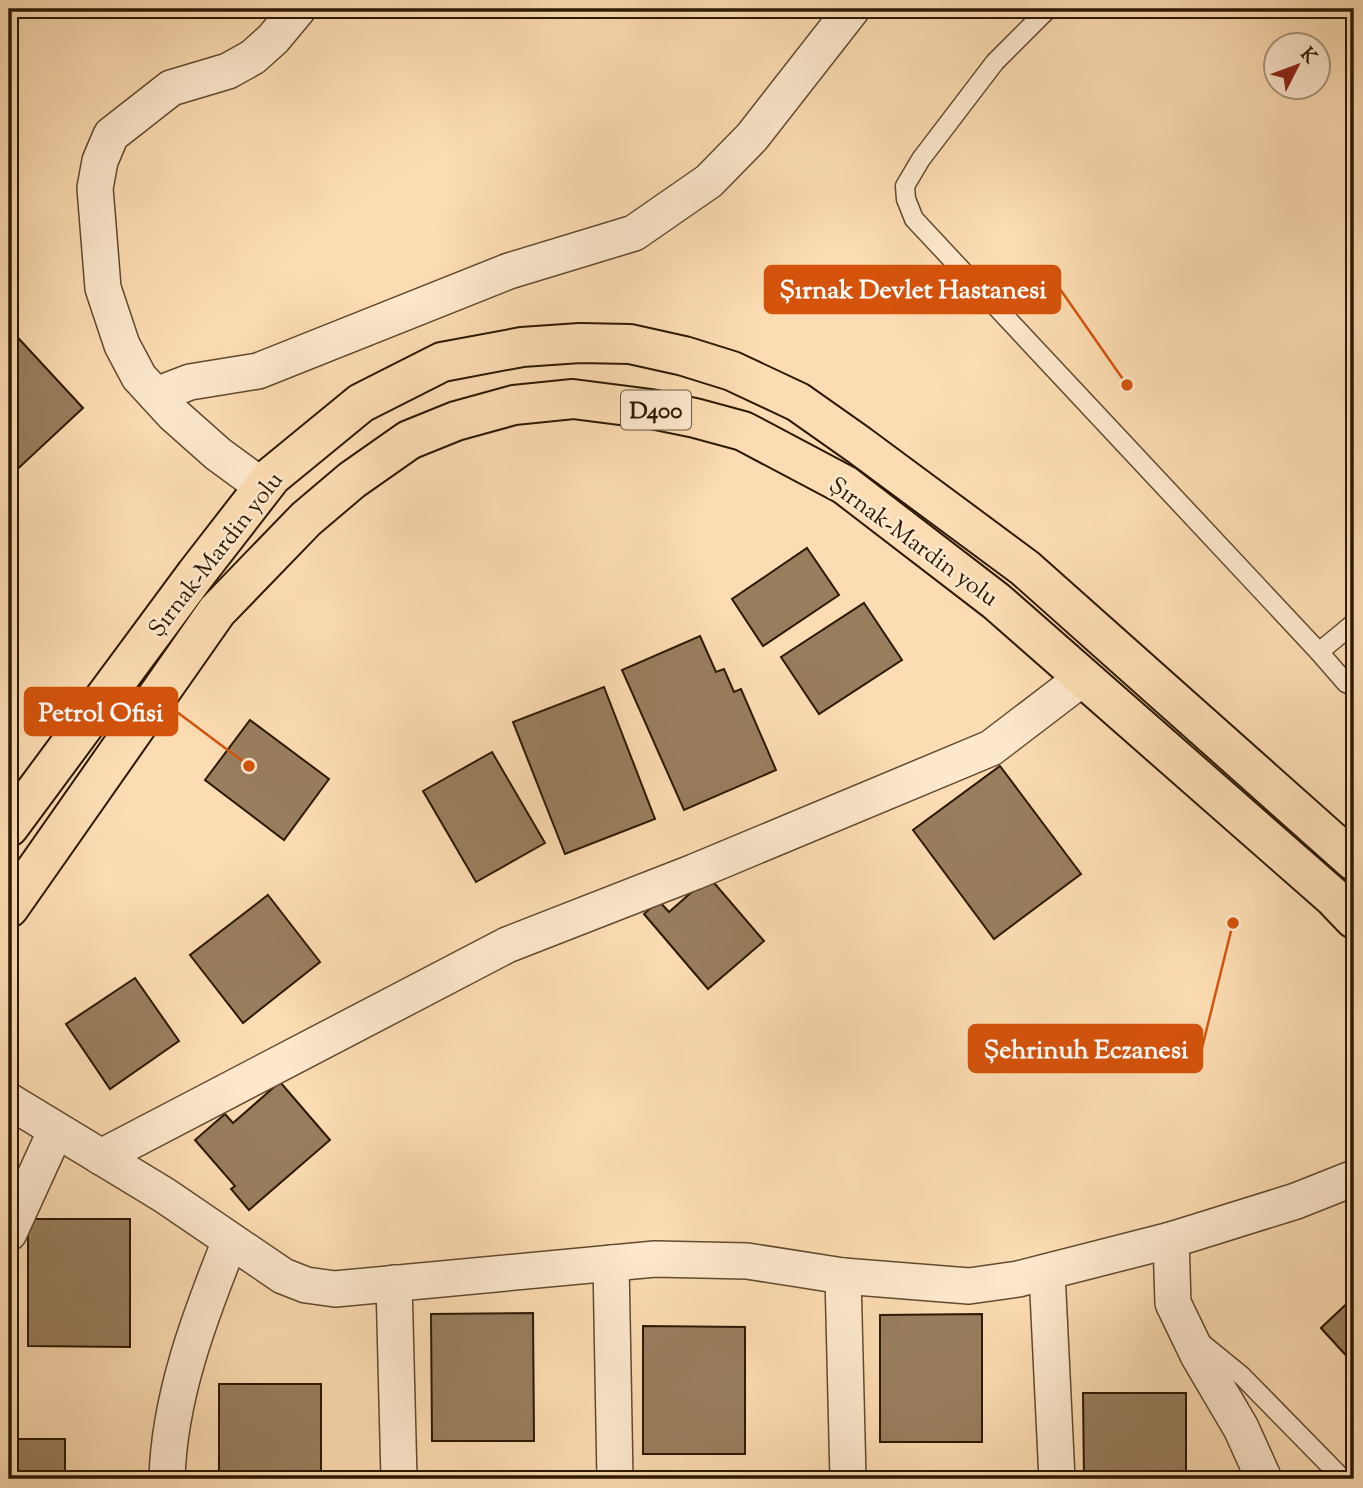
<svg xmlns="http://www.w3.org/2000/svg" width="1363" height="1488" font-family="'Sorts Mill Goudy',serif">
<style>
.building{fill:#997e5e;stroke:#2d1903;stroke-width:2}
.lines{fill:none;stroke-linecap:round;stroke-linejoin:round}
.lane-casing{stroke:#614a2f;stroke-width:21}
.street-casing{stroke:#614a2f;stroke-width:38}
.highway-casing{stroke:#2d1903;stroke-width:42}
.lane{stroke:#fde8cd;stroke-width:18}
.street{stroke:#fde8cd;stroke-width:35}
.highway{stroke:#fcdcb2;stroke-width:38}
.labels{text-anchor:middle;stroke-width:5;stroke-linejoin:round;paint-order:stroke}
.shield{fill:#fde8cd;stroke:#6b5740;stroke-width:2}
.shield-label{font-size:23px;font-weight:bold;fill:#2d1903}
.street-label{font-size:24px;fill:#2d1903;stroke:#fde8cd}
.leader{fill:none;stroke:#d5530b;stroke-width:2.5}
.callout-dot{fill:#d5530b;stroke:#fde8cd;stroke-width:2.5}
.callout{fill:#d5530b;stroke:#d5530b;stroke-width:2.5}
.callout-label{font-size:26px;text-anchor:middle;font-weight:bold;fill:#fff}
</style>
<rect width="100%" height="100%" fill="#fcdcb2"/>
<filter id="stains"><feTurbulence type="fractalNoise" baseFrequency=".00286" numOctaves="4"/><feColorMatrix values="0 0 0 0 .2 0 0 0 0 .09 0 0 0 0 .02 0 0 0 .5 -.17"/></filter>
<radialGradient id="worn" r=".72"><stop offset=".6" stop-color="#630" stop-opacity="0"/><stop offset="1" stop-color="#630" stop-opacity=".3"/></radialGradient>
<g class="building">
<path d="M 9,328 L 83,408 L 9,477 Z"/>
<path d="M 807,548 L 839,595 L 763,646 L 732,599 Z"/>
<path d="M 864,603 L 902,660 L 819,714 L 781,657 Z"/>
<path d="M 700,636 L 716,672 L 724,669 L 734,692 L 741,689 L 776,770 L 684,810 L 622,670 Z"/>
<path d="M 604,687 L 655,819 L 565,854 L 513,722 Z"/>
<path d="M 250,720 L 329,779 L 284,840 L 205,780 Z"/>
<path d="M 492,752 L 545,843 L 476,882 L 423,791 Z"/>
<path d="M 1000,766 L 1081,874 L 994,939 L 913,830 Z"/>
<path d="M 709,877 L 764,941 L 708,989 L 644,914 L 659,901 L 669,912 Z"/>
<path d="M 268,895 L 320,962 L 243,1023 L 190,955 Z"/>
<path d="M 135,978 L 179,1041 L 110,1089 L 66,1024 Z"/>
<path d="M 280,1082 L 330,1140 L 249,1210 L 231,1189 L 235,1186 L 195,1140 L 225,1114 L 233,1123 Z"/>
<path d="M 28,1219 L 130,1219 L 130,1347 L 28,1346 Z"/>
<path d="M 1354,1297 L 1354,1364 L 1321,1328 Z"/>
<path d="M 1354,1297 L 1354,1364 L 1321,1328 Z"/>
<path d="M 533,1313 L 534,1441 L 432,1441 L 431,1314 Z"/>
<path d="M 982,1314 L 982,1442 L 880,1442 L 880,1315 Z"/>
<path d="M 643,1326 L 745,1327 L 745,1454 L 643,1454 Z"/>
<rect x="219" y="1384" width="102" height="95"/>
<path d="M 1083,1393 L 1186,1393 L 1186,1479 L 1084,1479 Z"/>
<rect x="9" y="1439" width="56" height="40"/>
</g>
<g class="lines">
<g class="lane-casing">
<g id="lane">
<path d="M 1048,9 L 995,62 L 921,159 L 905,186 L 906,199 L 914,219 L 1319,652 L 1346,683 L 1354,687"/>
<path d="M 1319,652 L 1354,623"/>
<path d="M 1204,1345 L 1242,1376 L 1343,1479"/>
</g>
</g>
<g class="street-casing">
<g id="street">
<path d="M 156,395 L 190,382 L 258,371 L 509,271 L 634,233 L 709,181 L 752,137 L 852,9"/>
<path d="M 263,487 L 218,454 L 173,414 L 139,377 L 122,345 L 103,288 L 95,188 L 100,161 L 111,135 L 171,88 L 228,71 L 253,57 L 273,39 L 298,9"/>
<path d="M 9,1101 L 164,1195 L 283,1276 L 306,1285 L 335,1289 L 655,1259 L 747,1261 L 843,1276 L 969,1286 L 1018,1279 L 1171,1240 L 1296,1201 L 1354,1178"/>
<path d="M 101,1157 L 507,945 L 694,872 L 991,748 L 1084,677"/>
<path d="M 9,1233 L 56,1130"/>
<path d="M 1171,1240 L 1173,1303 L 1198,1355 L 1241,1428 L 1264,1479"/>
<path d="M 611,1263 L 615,1479"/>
<path d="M 1047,1272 L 1057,1479"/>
<path d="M 843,1276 L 848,1479"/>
<path d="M 394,1283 L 399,1479"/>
<path d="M 167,1479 C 169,1397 200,1316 230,1241"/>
</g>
</g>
<g class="highway-casing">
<g id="highway">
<path d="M 9,827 L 196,574 L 272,476 L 361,403 L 442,362 L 522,347 L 580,343 L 630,344 L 684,356 L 732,371 L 798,402 L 859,445 L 1025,568 L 1354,861"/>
<path d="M 9,908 L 217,611 L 306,519 L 352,480 L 409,440 L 456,421 L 514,405 L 573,399 L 651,409 L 695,418 L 743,431 L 845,485 L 996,601 L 1333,897 L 1354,919"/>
</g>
</g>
<use href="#lane" class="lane"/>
<use href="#street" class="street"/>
<use href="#highway" class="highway"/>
</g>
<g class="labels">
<rect class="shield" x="621" y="390.5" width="70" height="39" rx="5"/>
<g class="shield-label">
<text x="656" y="418">D400</text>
</g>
<g class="street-label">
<text transform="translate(914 541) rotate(36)" y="8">Şırnak-Mardin yolu</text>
<text transform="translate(215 554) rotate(-52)" y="8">Şırnak-Mardin yolu</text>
</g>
</g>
<path class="leader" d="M1127 385L1060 289M249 766L177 712M1233 923L1202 1048"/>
<g class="callout-dot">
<circle cx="1127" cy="385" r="7"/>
<circle cx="249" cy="766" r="7"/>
<circle cx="1233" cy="923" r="7"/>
</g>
<g class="callout">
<rect x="765" y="266" width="295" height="47" rx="7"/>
<rect x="25" y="688" width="152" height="47" rx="7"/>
<rect x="969" y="1025" width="233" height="47" rx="7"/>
</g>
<g class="callout-label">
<text x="913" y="298">Şırnak Devlet Hastanesi</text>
<text x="101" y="721">Petrol Ofisi</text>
<text x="1086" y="1058">Şehrinuh Eczanesi</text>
</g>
<rect width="1363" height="1488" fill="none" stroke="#fcdcb2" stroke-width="35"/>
<rect x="10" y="10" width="1342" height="1467" fill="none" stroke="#2d1903" stroke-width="3.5"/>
<rect x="18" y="18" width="1328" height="1453" fill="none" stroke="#2d1903" stroke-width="2"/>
<g transform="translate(1297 66) rotate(48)"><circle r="33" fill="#fde8cd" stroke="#aa957c" stroke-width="2"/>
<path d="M0-5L12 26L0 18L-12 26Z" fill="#8f2418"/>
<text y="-10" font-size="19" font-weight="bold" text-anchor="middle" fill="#2d1903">K</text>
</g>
<rect width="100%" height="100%" filter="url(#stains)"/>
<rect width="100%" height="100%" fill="url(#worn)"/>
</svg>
